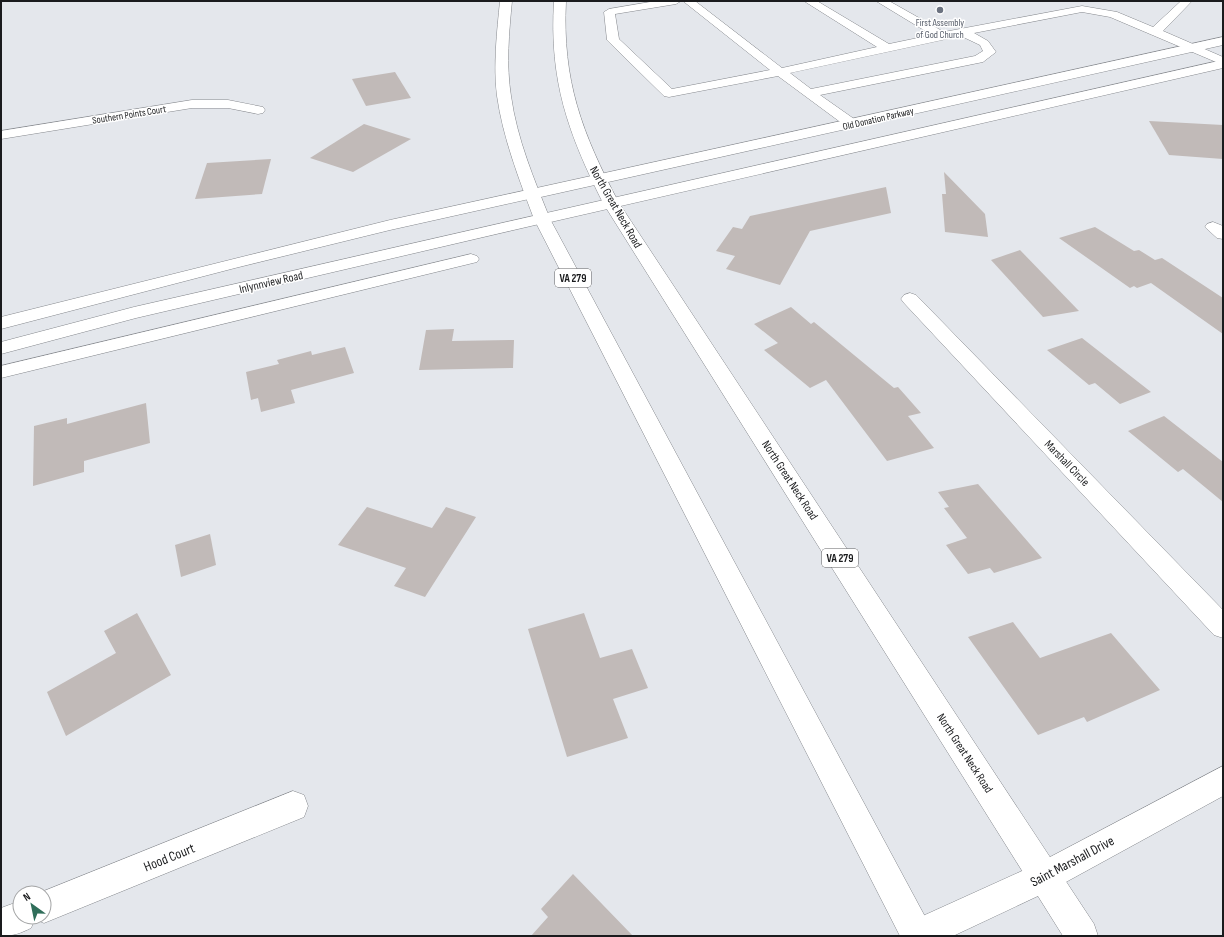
<svg xmlns="http://www.w3.org/2000/svg" width="1224" height="937" font-family="'Sofia Sans Condensed',sans-serif">
<style>
.building{fill:#c1bab8}
.lines{fill:none;stroke-linecap:round;stroke-linejoin:round}
.lane-casing{stroke:#85888d;stroke-width:1}
.street-casing{stroke:#85888d;stroke-width:1}
.secondary-casing{stroke:#85888d;stroke-width:1}
.primary-casing{stroke:#85888d;stroke-width:1}
.lane{fill:#fff;fill-rule:evenodd}
.street{fill:#fff;fill-rule:evenodd}
.secondary{fill:#fff;fill-rule:evenodd}
.primary{fill:#fff;fill-rule:evenodd}
.worship-dot{fill:#6b7280;stroke:#fff;stroke-width:1.5}
.labels{text-anchor:middle;stroke-width:3;stroke-linejoin:round;paint-order:stroke}
.far-worship-label{font-size:10px;fill:#5b616d;stroke:#fff}
.far-street-label{font-size:10px;fill:#1a1b1d;stroke:#fff}
.shield{fill:#fff;stroke:#5f5f61;stroke-width:1}
.shield-label{font-size:11px;font-weight:bold;fill:#1a1b1d}
.street-label{font-size:12px;fill:#1a1b1d;stroke:#fff}
.near-street-label{font-size:14px;fill:#1a1b1d;stroke:#fff}
</style>
<rect width="100%" height="100%" fill="#e4e7ec"/>
<g class="building">
<path d="M 395,72 L 411,98 L 366,106 L 352,79 Z"/>
<path d="M 1149,121 L 1223,125 L 1223,159 L 1169,155 Z"/>
<path d="M 364,124 L 411,139 L 353,172 L 310,158 Z"/>
<path d="M 271,159 L 262,194 L 195,199 L 207,163 Z"/>
<path d="M 944,172 L 985,214 L 988,237 L 945,232 L 942,194 L 946,194 Z"/>
<path d="M 886,187 L 891,213 L 810,231 L 780,285 L 726,269 L 735,256 L 716,251 L 733,227 L 742,229 L 750,216 Z"/>
<path d="M 1095,227 L 1134,251 L 1139,250 L 1155,260 L 1162,258 L 1223,298 L 1223,334 L 1151,283 L 1137,288 L 1134,286 L 1130,288 L 1059,238 Z"/>
<path d="M 1020,250 L 1079,311 L 1043,317 L 991,260 Z"/>
<path d="M 791,307 L 811,324 L 814,322 L 894,388 L 898,387 L 921,413 L 908,416 L 934,448 L 887,461 L 826,380 L 810,388 L 764,350 L 778,343 L 754,324 Z"/>
<path d="M 454,329 L 452,341 L 514,340 L 513,368 L 419,370 L 426,330 Z"/>
<path d="M 1082,338 L 1151,392 L 1120,404 L 1095,383 L 1089,385 L 1047,350 Z"/>
<path d="M 345,347 L 354,373 L 291,390 L 295,403 L 261,412 L 258,398 L 251,400 L 246,372 L 279,364 L 277,360 L 311,351 L 312,355 Z"/>
<path d="M 146,403 L 150,443 L 84,461 L 84,472 L 33,486 L 34,426 L 67,418 L 67,424 Z"/>
<path d="M 1164,416 L 1223,462 L 1223,502 L 1183,469 L 1178,472 L 1128,431 Z"/>
<path d="M 978,484 L 1042,558 L 994,573 L 990,568 L 968,574 L 946,545 L 967,538 L 944,508 L 949,507 L 938,492 Z"/>
<path d="M 367,507 L 432,528 L 446,507 L 476,517 L 425,597 L 394,586 L 406,568 L 338,545 Z"/>
<path d="M 210,534 L 216,565 L 181,577 L 175,545 Z"/>
<path d="M 137,613 L 171,675 L 66,736 L 47,692 L 116,653 L 104,631 Z"/>
<path d="M 584,613 L 600,658 L 632,649 L 648,688 L 613,699 L 628,738 L 567,757 L 528,629 Z"/>
<path d="M 1013,622 L 1040,658 L 1111,633 L 1160,690 L 1087,722 L 1084,717 L 1038,735 L 968,637 Z"/>
<path d="M 573,874 L 633,936 L 531,936 L 548,917 L 541,909 Z"/>
</g>
<g class="lines">
<g class="lane-casing">
<g id="lane">
<path d="M 656,1 L 681,1 L 676,4 L 615,14 L 619,39 L 672,89 L 770,70 L 683,1 L 695,1 L 782,68 L 877,47 L 804,1 L 817,1 L 889,44 L 932,35 L 876,1 L 889,1 L 944,32 L 1082,6 L 1117,12 L 1153,27 L 1181,1 L 1192,1 L 1163,31 L 1223,57 L 1223,65 L 1110,17 L 1082,12 L 974,33 L 988,41 L 996,52 L 983,62 L 820,95 L 857,121 L 859,124 L 857,127 L 847,127 L 778,76 L 669,97 L 664,96 L 609,42 L 607,40 L 604,12 L 609,9 ZM 961,36 L 980,45 L 983,51 L 975,56 L 811,89 L 790,73 Z"/>
<path d="M 471,254 L 477,256 L 479,259 L 477,262 L 1,378 L 1,366 Z"/>
</g>
</g>
<g class="street-casing">
<g id="street">
<path d="M 192,100 L 228,100 L 263,107 L 265,110 L 263,113 L 258,114 L 228,108 L 192,108 L 1,139 L 1,131 Z"/>
<path d="M 532,189 L 538,191 L 540,194 L 538,197 L 390,230 L 235,268 L 1,329 L 1,317 L 390,220 Z"/>
<path d="M 542,214 L 548,216 L 550,219 L 548,222 L 136,318 L 1,354 L 1,342 L 134,307 Z"/>
<path d="M 1213,222 L 1223,226 L 1223,239 L 1217,238 L 1205,227 L 1207,224 Z"/>
<path d="M 910,293 L 916,295 L 1223,610 L 1223,638 L 1214,635 L 904,303 L 901,299 L 904,295 Z"/>
<path d="M 1223,766 L 1223,796 L 1055,888 L 953,936 L 901,936 L 905,924 L 1033,866 Z"/>
<path d="M 293,791 L 304,795 L 308,806 L 304,817 L 44,923 L 35,919 L 31,928 C 21,933 13,936 1,936 L 1,908 L 20,901 L 20,917 L 44,917 L 44,893 L 39,893 Z"/>
</g>
</g>
<g class="secondary-casing">
<g id="secondary">
<path d="M 1223,37 L 1223,45 L 532,199 L 526,197 L 524,194 L 526,191 L 532,189 Z"/>
<path d="M 1223,60 L 1223,68 L 542,224 L 536,222 L 534,219 L 536,216 L 542,214 Z"/>
</g>
</g>
<g class="primary-casing">
<g id="primary">
<path d="M 500,1 L 512,1 C 509,32 506,65 511,96 C 517,139 534,179 550,219 L 929,924 L 933,936 L 900,936 L 534,219 C 519,179 503,138 497,96 C 493,64 497,32 500,1 Z"/>
<path d="M 554,1 L 566,1 C 562,81 582,133 619,203 L 1094,924 L 1098,936 L 1063,936 L 603,203 C 568,133 549,81 554,1 Z"/>
</g>
</g>
<use href="#lane" class="lane"/>
<use href="#street" class="street"/>
<use href="#secondary" class="secondary"/>
<use href="#primary" class="primary"/>
</g>
<circle class="worship-dot" cx="940" cy="10" r="4"/>
<g class="labels">
<g class="far-worship-label">
<text x="940" y="26">First Assembly<tspan x="940" dy="12">of God Church</tspan></text>
</g>
<g class="far-street-label">
<text transform="translate(129 114) rotate(-9)" y="4">Southern Points Court</text>
<text transform="translate(878 118) rotate(-13)" y="4">Old Donation Parkway</text>
</g>
<g class="shield">
<rect x="555" y="269" width="36" height="18" rx="3"/>
<rect x="822" y="549" width="36" height="18" rx="3"/>
</g>
<g class="shield-label">
<text x="573" y="282">VA 279</text>
<text x="840" y="562">VA 279</text>
</g>
<g class="street-label">
<text transform="translate(616 207) rotate(60)" y="4">North Great Neck Road</text>
<text transform="translate(271 282) rotate(-13)" y="4">Inlynnview Road</text>
<text transform="translate(1067 463) rotate(46)" y="4">Marshall Circle</text>
<text transform="translate(790 480) rotate(57)" y="4">North Great Neck Road</text>
<text transform="translate(965 753) rotate(57)" y="4">North Great Neck Road</text>
</g>
<g class="near-street-label">
<text transform="translate(169 857) rotate(-22)" y="5">Hood Court</text>
<text transform="translate(1072 861) rotate(-28)" y="5">Saint Marshall Drive</text>
</g>
</g>
<rect width="1224" height="937" fill="none" stroke="#1a1b1d" stroke-width="4"/>
<g transform="translate(32 905) rotate(327)"><circle r="19" fill="#ffffff" stroke="#a3a4a5"/>
<path d="M0-3L7 15L0 10L-7 15Z" fill="#306e5a"/>
<text y="-6" font-size="11" font-weight="bold" text-anchor="middle" fill="#1a1b1d">N</text>
</g>
</svg>
